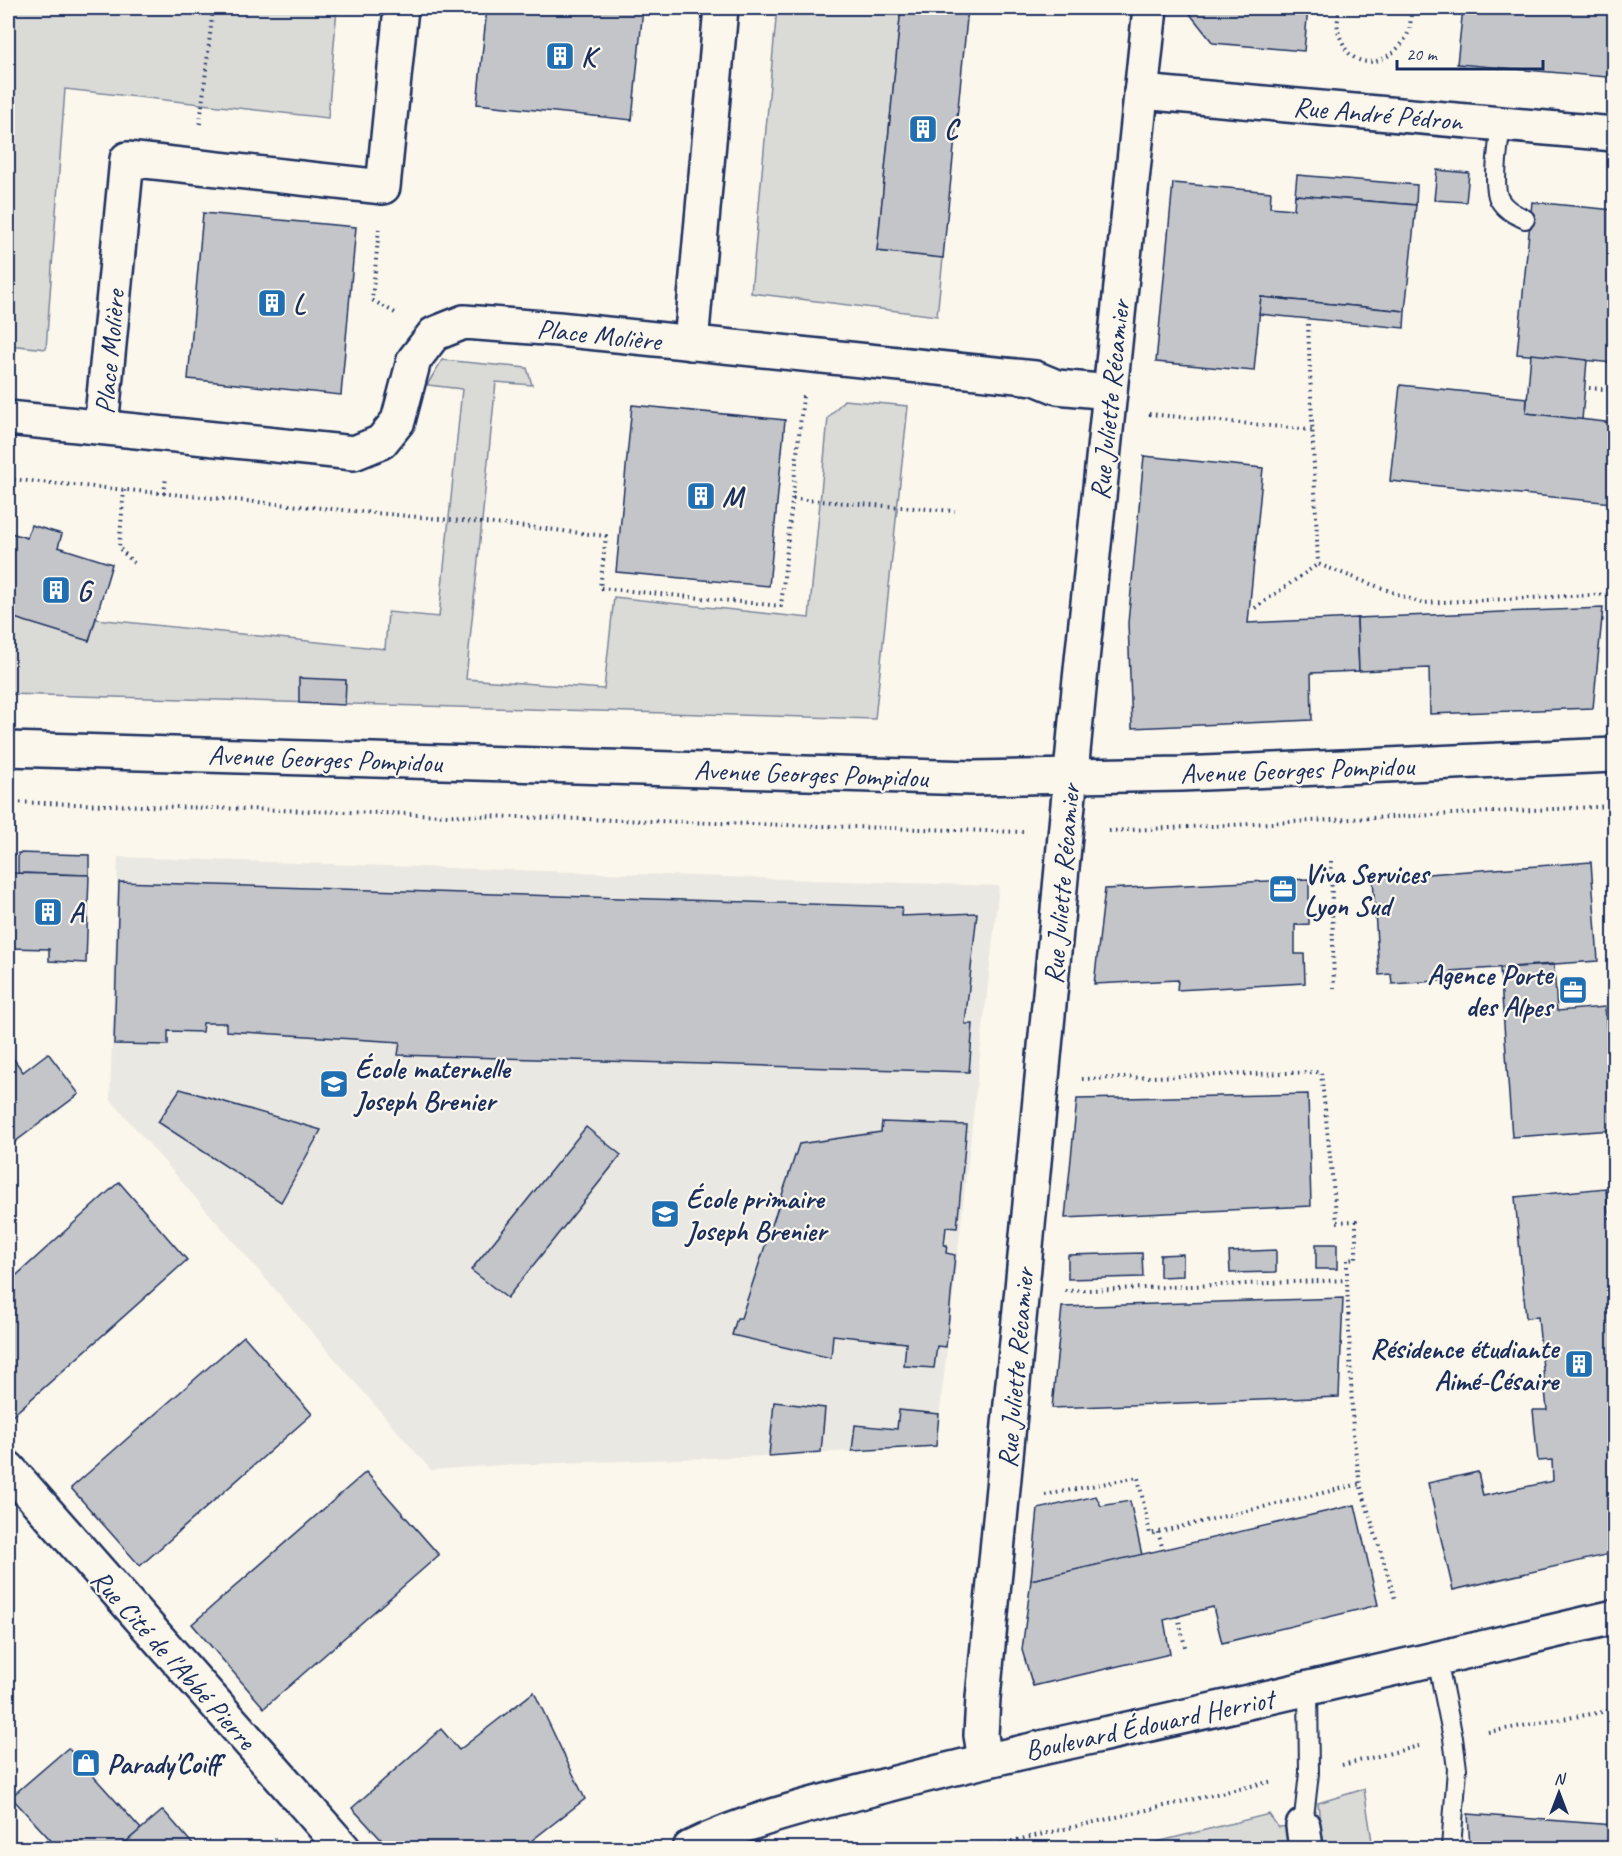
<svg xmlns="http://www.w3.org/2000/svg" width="1622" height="1856" font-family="Caveat,sans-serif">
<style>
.built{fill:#eae8e2}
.green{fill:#dadad7;stroke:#7a849a;stroke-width:1.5}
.building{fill:#c3c5c9;stroke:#1b2f5e;stroke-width:1.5}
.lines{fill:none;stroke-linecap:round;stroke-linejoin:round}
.lane-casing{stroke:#1b2f5e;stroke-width:22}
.street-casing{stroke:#1b2f5e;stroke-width:38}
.secondary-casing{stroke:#1b2f5e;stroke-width:38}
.path{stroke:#1b2f5e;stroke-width:4;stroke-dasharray:1.5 4.5;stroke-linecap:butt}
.lane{stroke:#fbf7ec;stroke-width:18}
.street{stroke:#fbf7ec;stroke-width:33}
.secondary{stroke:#fbf7ec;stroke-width:33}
.labels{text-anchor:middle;stroke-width:4.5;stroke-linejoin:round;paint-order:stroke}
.poi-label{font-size:28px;font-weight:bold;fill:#1b2f5e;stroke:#fbf7ec;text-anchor:start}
.street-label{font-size:28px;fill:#1b2f5e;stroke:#fbf7ec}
</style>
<rect width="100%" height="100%" fill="#fbf7ec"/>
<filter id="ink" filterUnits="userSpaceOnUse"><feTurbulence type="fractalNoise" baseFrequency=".0167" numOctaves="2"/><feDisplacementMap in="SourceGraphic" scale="12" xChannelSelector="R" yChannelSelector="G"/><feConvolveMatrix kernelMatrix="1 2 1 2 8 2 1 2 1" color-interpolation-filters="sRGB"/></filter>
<g filter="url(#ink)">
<path class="built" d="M 118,857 L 999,886 L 936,1446 L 769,1456 L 502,1465 L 431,1470 L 110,1099 Z"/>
<g class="green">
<path d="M 8,8 L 337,8 L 328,118 L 65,89 L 46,349 L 8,345 Z"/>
<path d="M 777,8 L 901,8 L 877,251 L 943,258 L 937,316 L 751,293 Z"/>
<path d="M 442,360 L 527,368 L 532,385 L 496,382 L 466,679 L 604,689 L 614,597 L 809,618 L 828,418 L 844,400 L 908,406 L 875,719 L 8,694 L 8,616 L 89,640 L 96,619 L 385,649 L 388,612 L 439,617 L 462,389 L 427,385 Z"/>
<path d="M 1364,1789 L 1373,1848 L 1133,1848 L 1269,1814 L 1278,1827 L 1320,1825 L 1318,1803 Z"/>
</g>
<g class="building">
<path d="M 487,8 L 643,8 L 632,120 L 477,104 Z"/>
<path d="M 901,8 L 968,8 L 943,258 L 877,251 Z"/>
<path d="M 1191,8 L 1308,8 L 1304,51 L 1213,43 L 1190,14 Z"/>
<path d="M 1463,8 L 1614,8 L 1614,67 L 1608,67 L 1607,77 L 1457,64 Z"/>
<path d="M 1437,170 L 1469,173 L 1466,202 L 1434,200 Z"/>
<path d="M 1297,175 L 1417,185 L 1416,205 L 1295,195 Z"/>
<path d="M 1173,183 L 1271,192 L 1270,207 L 1294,209 L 1295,195 L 1416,205 L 1405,311 L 1261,297 L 1254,371 L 1156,362 Z"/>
<path d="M 1532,202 L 1614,210 L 1614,363 L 1517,354 Z"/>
<path d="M 203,213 L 356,227 L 341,395 L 188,379 Z"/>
<path d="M 1261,297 L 1405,311 L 1404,328 L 1259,314 Z"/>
<path d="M 1531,354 L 1587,360 L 1582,420 L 1526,413 Z"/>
<path d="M 1400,385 L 1527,398 L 1526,413 L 1614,423 L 1614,471 L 1612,503 L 1390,481 Z"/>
<path d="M 632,405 L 785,420 L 769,586 L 616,572 Z"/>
<path d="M 1144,456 L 1263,468 L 1248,623 L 1357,618 L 1359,671 L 1311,673 L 1312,720 L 1132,728 L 1128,623 Z"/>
<path d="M 31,525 L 62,534 L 58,547 L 112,564 L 89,641 L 8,616 L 8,532 L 27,538 Z"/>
<path d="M 1603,608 L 1593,708 L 1430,714 L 1429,668 L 1359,671 L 1357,618 Z"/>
<path d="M 299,678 L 346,680 L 345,705 L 299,703 Z"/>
<path d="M 18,853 L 89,855 L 89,875 L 18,873 Z"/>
<path d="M 1591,862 L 1598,961 L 1451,971 L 1452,980 L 1392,984 L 1391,974 L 1379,975 L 1373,878 Z"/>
<path d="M 8,873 L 89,875 L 86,963 L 49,961 L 49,949 L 8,948 Z"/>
<path d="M 1309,879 L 1309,924 L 1295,925 L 1295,954 L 1304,954 L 1305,983 L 1177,990 L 1178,980 L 1094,984 L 1105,889 Z"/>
<path d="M 119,882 L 902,907 L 901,916 L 977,913 L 965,1024 L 973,1024 L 969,1072 L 398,1055 L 400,1042 L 226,1031 L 226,1023 L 203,1023 L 202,1032 L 168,1031 L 168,1045 L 114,1044 Z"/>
<path d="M 1554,965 L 1557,1011 L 1605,1007 L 1613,1130 L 1512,1137 L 1500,968 Z"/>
<path d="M 8,1051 L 23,1072 L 48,1053 L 79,1094 L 8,1147 Z"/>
<path d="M 180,1089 L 321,1130 L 281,1202 L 158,1122 Z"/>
<path d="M 1308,1094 L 1311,1206 L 1065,1218 L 1077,1099 Z"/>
<path d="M 882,1122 L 967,1125 L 957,1228 L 946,1227 L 944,1245 L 947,1245 L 946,1253 L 955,1255 L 946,1347 L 937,1346 L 934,1368 L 904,1366 L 906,1343 L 833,1335 L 831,1358 L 732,1335 L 737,1318 L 741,1318 L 799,1144 L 881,1132 Z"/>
<path d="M 586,1127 L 621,1155 L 507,1298 L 471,1270 Z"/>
<path d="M 119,1182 L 187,1260 L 11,1417 L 8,1412 L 8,1283 Z"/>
<path d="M 1606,1188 L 1608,1218 L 1614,1217 L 1614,1501 L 1612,1501 L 1614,1553 L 1453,1590 L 1428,1483 L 1478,1472 L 1483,1496 L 1553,1481 L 1552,1460 L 1538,1461 L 1533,1410 L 1547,1410 L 1538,1317 L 1526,1318 L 1515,1197 Z"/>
<rect x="1316" y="1244" width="21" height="25"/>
<path d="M 1276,1250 L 1276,1272 L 1230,1273 L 1229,1252 Z"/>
<path d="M 1142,1253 L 1143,1277 L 1068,1279 L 1068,1255 Z"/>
<path d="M 1183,1254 L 1183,1276 L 1160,1277 L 1160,1255 Z"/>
<path d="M 1343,1298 L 1339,1397 L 1052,1408 L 1062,1307 Z"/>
<path d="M 244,1336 L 312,1414 L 140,1566 L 71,1488 Z"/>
<path d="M 774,1402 L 825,1408 L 821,1452 L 769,1456 Z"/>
<path d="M 899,1410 L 939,1414 L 936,1446 L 852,1451 L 855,1425 L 897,1429 Z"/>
<path d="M 366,1472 L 439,1555 L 264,1708 L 192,1624 Z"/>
<path d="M 1096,1496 L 1101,1506 L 1130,1501 L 1142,1555 L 1031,1580 L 1038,1509 Z"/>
<path d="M 1355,1505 L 1378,1605 L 1222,1643 L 1213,1607 L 1164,1620 L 1170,1654 L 1033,1686 L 1022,1650 L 1031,1580 Z"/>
<path d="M 534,1692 L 585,1799 L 522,1848 L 389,1848 L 352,1808 L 441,1729 L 459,1750 Z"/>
<path d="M 68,1748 L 141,1829 L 119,1848 L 58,1848 L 11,1797 Z"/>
<path d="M 163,1810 L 196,1848 L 119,1848 Z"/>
<path d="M 1468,1814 L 1614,1825 L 1614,1848 L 1470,1848 Z"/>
</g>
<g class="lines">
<g class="lane-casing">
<g id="lane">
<path d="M 1501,124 C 1499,142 1492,184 1499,199 C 1505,210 1515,214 1525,219"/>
<path d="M 1437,1659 L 1453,1738 L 1457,1769 L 1451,1848"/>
<path d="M 1303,1826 L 1309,1773 L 1308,1689"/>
</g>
</g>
<g class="street-casing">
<g id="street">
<path d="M 1141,92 L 1614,134"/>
<path d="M 691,343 L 721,8"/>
<path d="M 8,418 L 354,453 L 381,442 L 398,421 L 414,360 L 434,334 L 464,322 L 558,329 L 1035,378 L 1057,387 L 1110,392"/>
<path d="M 101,427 L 127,159 L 383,187 L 401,8"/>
<path d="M 8,749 L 973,778 L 1181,774 L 1614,755"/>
<path d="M 8,1468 L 343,1848"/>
<path d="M 985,1760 L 981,1735 L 983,1698 L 1079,689 L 1150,8"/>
<path d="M 1303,1826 L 1306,1848"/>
</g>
</g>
<g class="secondary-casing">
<path id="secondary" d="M 690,1848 C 748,1820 809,1805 872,1789 C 944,1770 1017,1753 1091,1737 C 1266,1699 1440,1658 1614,1617"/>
</g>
<g class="path">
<path d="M 1341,8 C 1337,18 1336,29 1341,39 C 1343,43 1345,48 1347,51 C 1365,73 1393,58 1405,39 C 1411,30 1411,18 1411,8"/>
<path d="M 200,124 L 213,8"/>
<path d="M 379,229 L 372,300 L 397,314"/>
<path d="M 1308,324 L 1318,564"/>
<path d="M 1589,388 L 1614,390"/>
<path d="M 1149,414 L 1312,430"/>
<path d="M 8,479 L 538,528 L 606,536 L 600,588 L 781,606 L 803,397 L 805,397"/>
<path d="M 124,490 L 119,548 L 137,566"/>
<path d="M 164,494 L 166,477"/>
<path d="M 793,499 L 955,511"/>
<path d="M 1255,608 L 1318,564 L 1421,603 L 1614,594"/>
<path d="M 1602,620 L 1614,621"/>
<path d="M 8,802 L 1023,832"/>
<path d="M 1109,831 L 1614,806"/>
<path d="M 1331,861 L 1334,988"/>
<path d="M 1082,1079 L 1321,1072 L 1337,1222 L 1356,1221 L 1356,1258 L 1347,1259 L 1347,1280 L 1353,1434 L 1360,1484 L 1396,1602"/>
<path d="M 1065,1291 L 1347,1280"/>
<path d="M 1045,1495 L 1138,1477 L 1150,1534 L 1360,1484"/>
<path d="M 1158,1532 L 1163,1550"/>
<path d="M 1178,1616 L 1186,1651"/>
<path d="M 1488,1732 L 1614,1710"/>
<path d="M 1342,1765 L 1419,1746"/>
<path d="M 266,1848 L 279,1837"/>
<path d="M 982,1848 L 1273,1781"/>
</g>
<use href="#lane" class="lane"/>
<use href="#street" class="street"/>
<use href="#secondary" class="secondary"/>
</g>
</g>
<defs>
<g id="building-square" transform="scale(1.5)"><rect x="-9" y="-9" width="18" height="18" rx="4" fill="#1f6fb2" stroke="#fbf7ec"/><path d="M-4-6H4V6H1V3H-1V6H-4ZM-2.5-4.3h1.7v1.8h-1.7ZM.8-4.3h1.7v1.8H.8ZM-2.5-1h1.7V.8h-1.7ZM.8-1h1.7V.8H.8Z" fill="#fff"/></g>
<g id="office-square" transform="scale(1.5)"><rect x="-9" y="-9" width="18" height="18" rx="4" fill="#1f6fb2" stroke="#fbf7ec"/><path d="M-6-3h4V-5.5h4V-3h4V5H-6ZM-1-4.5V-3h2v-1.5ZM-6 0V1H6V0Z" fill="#fff"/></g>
<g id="school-square" transform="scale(1.5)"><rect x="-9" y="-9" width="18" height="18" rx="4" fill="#1f6fb2" stroke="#fbf7ec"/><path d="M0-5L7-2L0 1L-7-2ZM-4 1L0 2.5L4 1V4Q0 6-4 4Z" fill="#fff"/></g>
<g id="shop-square" transform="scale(1.5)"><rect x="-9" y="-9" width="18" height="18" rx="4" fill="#1f6fb2" stroke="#fbf7ec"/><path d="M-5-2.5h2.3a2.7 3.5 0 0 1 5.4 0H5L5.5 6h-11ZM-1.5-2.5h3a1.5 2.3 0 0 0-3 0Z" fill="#fff"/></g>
</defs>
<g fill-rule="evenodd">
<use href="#building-square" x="560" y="56"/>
<use href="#building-square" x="923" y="129"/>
<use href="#building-square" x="272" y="303"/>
<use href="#building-square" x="701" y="496"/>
<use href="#building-square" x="56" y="590"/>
<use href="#office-square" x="1283" y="889"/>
<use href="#building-square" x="48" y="912"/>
<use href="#office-square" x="1573" y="990"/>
<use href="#school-square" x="334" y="1084"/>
<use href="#school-square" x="665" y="1214"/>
<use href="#building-square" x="1579" y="1364"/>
<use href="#shop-square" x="86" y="1763"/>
</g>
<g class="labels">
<g class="poi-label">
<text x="581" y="66">K</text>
<text x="944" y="139">C</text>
<text x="293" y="313">L</text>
<text x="722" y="506">M</text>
<text x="77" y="600">G</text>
<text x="1304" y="883">Viva Services<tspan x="1304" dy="32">Lyon Sud</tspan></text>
<text x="69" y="922">A</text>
<text x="1552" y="984" text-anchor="end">Agence Porte<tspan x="1552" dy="32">des Alpes</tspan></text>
<text x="355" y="1078">École maternelle<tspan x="355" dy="32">Joseph Brenier</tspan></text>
<text x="686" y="1208">École primaire<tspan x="686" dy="32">Joseph Brenier</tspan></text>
<text x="1558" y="1358" text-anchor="end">Résidence étudiante<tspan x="1558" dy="32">Aimé-Césaire</tspan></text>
<text x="107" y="1773">Parady'Coiff</text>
</g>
<g class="street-label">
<text transform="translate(1378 113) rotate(5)" y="10">Rue André Pédron</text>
<text transform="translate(599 334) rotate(6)" y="10">Place Molière</text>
<text transform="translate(109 352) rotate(-85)" y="10">Place Molière</text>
<text transform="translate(1109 400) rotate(-84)" y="10">Rue Juliette Récamier</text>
<text transform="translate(325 758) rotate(2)" y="10">Avenue Georges Pompidou</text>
<text transform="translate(1297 769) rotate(-2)" y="10">Avenue Georges Pompidou</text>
<text transform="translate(811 773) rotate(2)" y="10">Avenue Georges Pompidou</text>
<text transform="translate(1061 884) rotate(-85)" y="10">Rue Juliette Récamier</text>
<text transform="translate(1015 1368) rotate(-85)" y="10">Rue Juliette Récamier</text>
<text transform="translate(174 1659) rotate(48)" y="10">Rue Cité de l'Abbé Pierre</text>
<text transform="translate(1149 1724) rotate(-12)" y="10">Boulevard Édouard Herriot</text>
</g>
</g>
<rect width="1622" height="1856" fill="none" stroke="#fbf7ec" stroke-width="30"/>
<rect x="15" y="15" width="1592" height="1826" fill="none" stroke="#1b2f5e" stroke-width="2" filter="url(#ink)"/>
<g transform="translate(1559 1793)" stroke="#fbf7ec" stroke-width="4.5" paint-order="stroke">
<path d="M0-4.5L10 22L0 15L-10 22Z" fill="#1b2f5e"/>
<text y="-9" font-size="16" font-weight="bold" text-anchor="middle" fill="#1b2f5e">N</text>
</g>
<path d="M1397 60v9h146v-9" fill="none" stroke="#1b2f5e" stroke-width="3"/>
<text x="1406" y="60" font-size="18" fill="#1b2f5e" stroke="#fbf7ec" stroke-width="4.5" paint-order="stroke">20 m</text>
</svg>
